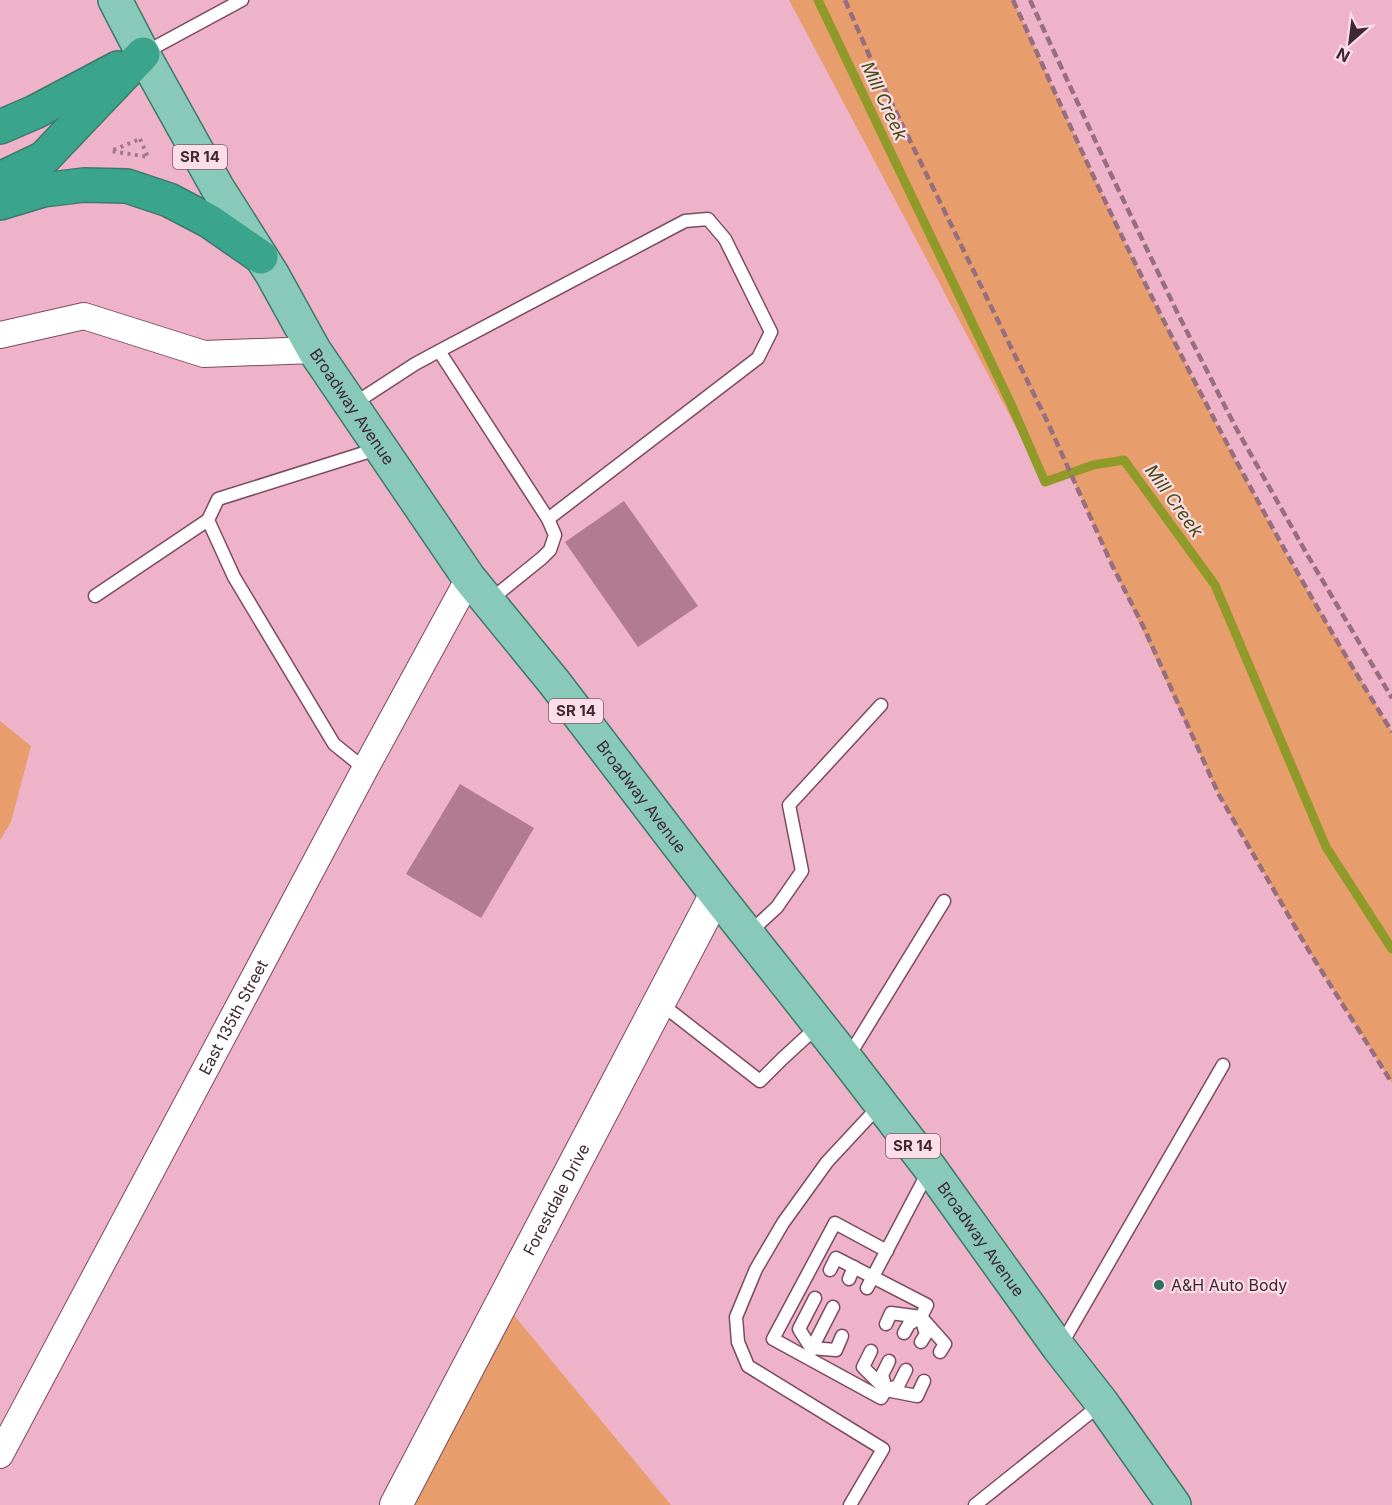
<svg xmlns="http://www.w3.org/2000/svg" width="1392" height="1505" font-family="Inter,sans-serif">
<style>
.green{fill:#e79d6c}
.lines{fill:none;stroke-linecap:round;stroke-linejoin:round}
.stream{stroke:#909a28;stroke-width:9}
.building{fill:#b27b90}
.service-casing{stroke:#7d4b5f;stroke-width:15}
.minor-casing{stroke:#7d4b5f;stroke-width:28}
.tertiary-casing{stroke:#7d4b5f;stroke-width:34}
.primary-casing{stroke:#3c796c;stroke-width:36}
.motorway-casing{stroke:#3c796c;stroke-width:36}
.path{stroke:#a47889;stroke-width:4;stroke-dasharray:3 4.5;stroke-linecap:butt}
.service{stroke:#fff;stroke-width:12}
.minor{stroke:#fff;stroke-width:26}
.tertiary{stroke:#fff;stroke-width:32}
.primary{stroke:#89c9ba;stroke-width:33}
.motorway{stroke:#3aa58c;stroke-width:33}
.rail{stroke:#976e7d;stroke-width:4.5;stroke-dasharray:9 4.5;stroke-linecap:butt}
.poi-dot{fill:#2f7160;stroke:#fcdee8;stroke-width:2}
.labels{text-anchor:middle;stroke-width:4.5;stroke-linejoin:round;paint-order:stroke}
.shield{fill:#fcdee8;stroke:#785f68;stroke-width:1.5}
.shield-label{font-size:15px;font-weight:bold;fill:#3f2831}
.street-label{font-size:16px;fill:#3f2831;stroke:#fcdee8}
.poi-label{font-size:16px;fill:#3f2831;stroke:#fcdee8;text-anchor:start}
.water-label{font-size:18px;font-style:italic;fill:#474c12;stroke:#fcdee8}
</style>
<rect width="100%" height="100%" fill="#eeb3c9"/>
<g class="green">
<path d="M 789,0 L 1013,0 L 1083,154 L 1140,274 L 1217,426 L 1286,554 L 1392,732 L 1392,1083 L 1309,951 L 1219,795 L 1112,565 L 1070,473 L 1045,482 Z"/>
<path d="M 0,721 L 31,746 L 11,822 L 0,840 Z"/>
<path d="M 503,1302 L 671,1505 L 397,1505 Z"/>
</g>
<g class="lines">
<path class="stream" d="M 818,0 L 1011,404 L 1045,482 L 1093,465 L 1124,460 L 1215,585 L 1326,847 L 1392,949"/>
</g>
<g class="building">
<path d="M 624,501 L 698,606 L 638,647 L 565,542 Z"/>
<path d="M 460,784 L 534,828 L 481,918 L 406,874 Z"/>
</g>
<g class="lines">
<g class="service-casing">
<g id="service">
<path d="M 144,53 L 242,0"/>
<path d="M 352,405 L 415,364 L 439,351 L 685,221 L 708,219 L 725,239 L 771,332 L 758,358 L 548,519 L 439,351"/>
<path d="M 95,596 L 208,520"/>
<path d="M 489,601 L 542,558 L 550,550 L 555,535 L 548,519"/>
<path d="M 365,769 L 334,744 L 234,577 L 208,520 L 218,499 L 380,448"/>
<path d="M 749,933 L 777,907 L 802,871 L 789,805 L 881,705"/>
<path d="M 660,1003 L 760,1081 L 782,1059 L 818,1026"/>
<path d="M 847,1059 L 944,901"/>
<path d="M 887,1251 L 835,1223 L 773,1339 L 881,1398 L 886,1390 L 898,1386 L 906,1370"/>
<path d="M 830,1270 L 836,1258 L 927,1305 L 921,1317 L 909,1324 L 904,1333"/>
<path d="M 849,1279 L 854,1267"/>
<path d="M 867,1288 L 928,1172"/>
<path d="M 815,1298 L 799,1329 L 811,1348 L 836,1350 L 842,1336"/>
<path d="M 886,1324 L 891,1313 L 921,1317 L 945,1344 L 940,1352"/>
<path d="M 921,1342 L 926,1334 L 922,1321"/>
<path d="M 1061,1345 L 1223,1065"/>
<path d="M 871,1351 L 863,1367 L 886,1390 L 917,1396 L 924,1381"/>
<path d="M 809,1354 L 833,1307"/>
<path d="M 886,1389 L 882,1375 L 889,1361"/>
<path d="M 850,1505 L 883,1449 L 748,1366 L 738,1342 L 736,1317 L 756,1269 L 783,1223 L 827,1162 L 880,1105"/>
<path d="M 975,1505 L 1101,1404"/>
</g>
</g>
<g class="minor-casing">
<g id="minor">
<path d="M 0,335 L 84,316 L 204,354 L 314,350"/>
<path id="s1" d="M 0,1455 L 365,769 L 469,578"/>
</g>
</g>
<g class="tertiary-casing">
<g id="tertiary">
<path id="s2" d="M 396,1505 L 716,894"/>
</g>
</g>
<g class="primary-casing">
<g id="primary">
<path id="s3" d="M 115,0 L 143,54 L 217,187 L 272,274 L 314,350 L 469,578 L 554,682 L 716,894 L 847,1060 L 930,1168 L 1059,1348 L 1102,1403 L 1174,1505"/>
</g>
</g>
<g class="motorway-casing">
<g id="motorway">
<path d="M 0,127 L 35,112 L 118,68"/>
<path d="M 0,179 L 44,158 L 143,54"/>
<path d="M 0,203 L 43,190 L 84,185 L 127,186 L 169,200 L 209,221 L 261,257"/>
</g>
</g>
<path class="path" d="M 140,139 L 148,157 L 111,151 L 135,141 Z"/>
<use href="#service" class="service"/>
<use href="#minor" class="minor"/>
<use href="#tertiary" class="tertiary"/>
<use href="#primary" class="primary"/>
<use href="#motorway" class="motorway"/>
<g class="rail">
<path d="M 845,0 L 876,71 L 1047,421 L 1112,565 L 1144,628 L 1219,795 L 1309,951 L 1392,1083"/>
<path d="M 1013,0 C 1055,92 1096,185 1141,275 C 1218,431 1300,584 1392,732"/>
<path d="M 1030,0 L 1108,168 L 1178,314 L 1236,428 L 1308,556 L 1392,698"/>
</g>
</g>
<circle class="poi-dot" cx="1159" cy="1285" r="6"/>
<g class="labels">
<g class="shield">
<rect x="173" y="145" width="54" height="24" rx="4.5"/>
<rect x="549" y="699" width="54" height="24" rx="4.5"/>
<rect x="886" y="1134" width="54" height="24" rx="4.5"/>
</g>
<g class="shield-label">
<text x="200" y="162">SR 14</text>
<text x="576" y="716">SR 14</text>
<text x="913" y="1151">SR 14</text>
</g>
<g class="street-label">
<text dy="6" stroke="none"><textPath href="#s3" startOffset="471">Broadway Avenue</textPath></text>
<text dy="6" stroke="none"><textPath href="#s3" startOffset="957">Broadway Avenue</textPath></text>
<text dy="6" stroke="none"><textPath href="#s1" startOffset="496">East 135th Street</textPath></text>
<text dy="6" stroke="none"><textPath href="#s2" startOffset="345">Forestdale Drive</textPath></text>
<text dy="6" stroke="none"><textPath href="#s3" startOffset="1515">Broadway Avenue</textPath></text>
</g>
<g class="poi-label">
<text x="1171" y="1291">A&amp;H Auto Body</text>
</g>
<g class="water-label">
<text transform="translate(884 101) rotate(65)" y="6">Mill Creek</text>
<text transform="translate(1174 501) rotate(54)" y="6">Mill Creek</text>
</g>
</g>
<g transform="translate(1350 42) rotate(208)" stroke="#fcdee8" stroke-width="4.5" paint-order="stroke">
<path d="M0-4.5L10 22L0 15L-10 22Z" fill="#3f2831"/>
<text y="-9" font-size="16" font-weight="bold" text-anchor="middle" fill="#3f2831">N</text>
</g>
</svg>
